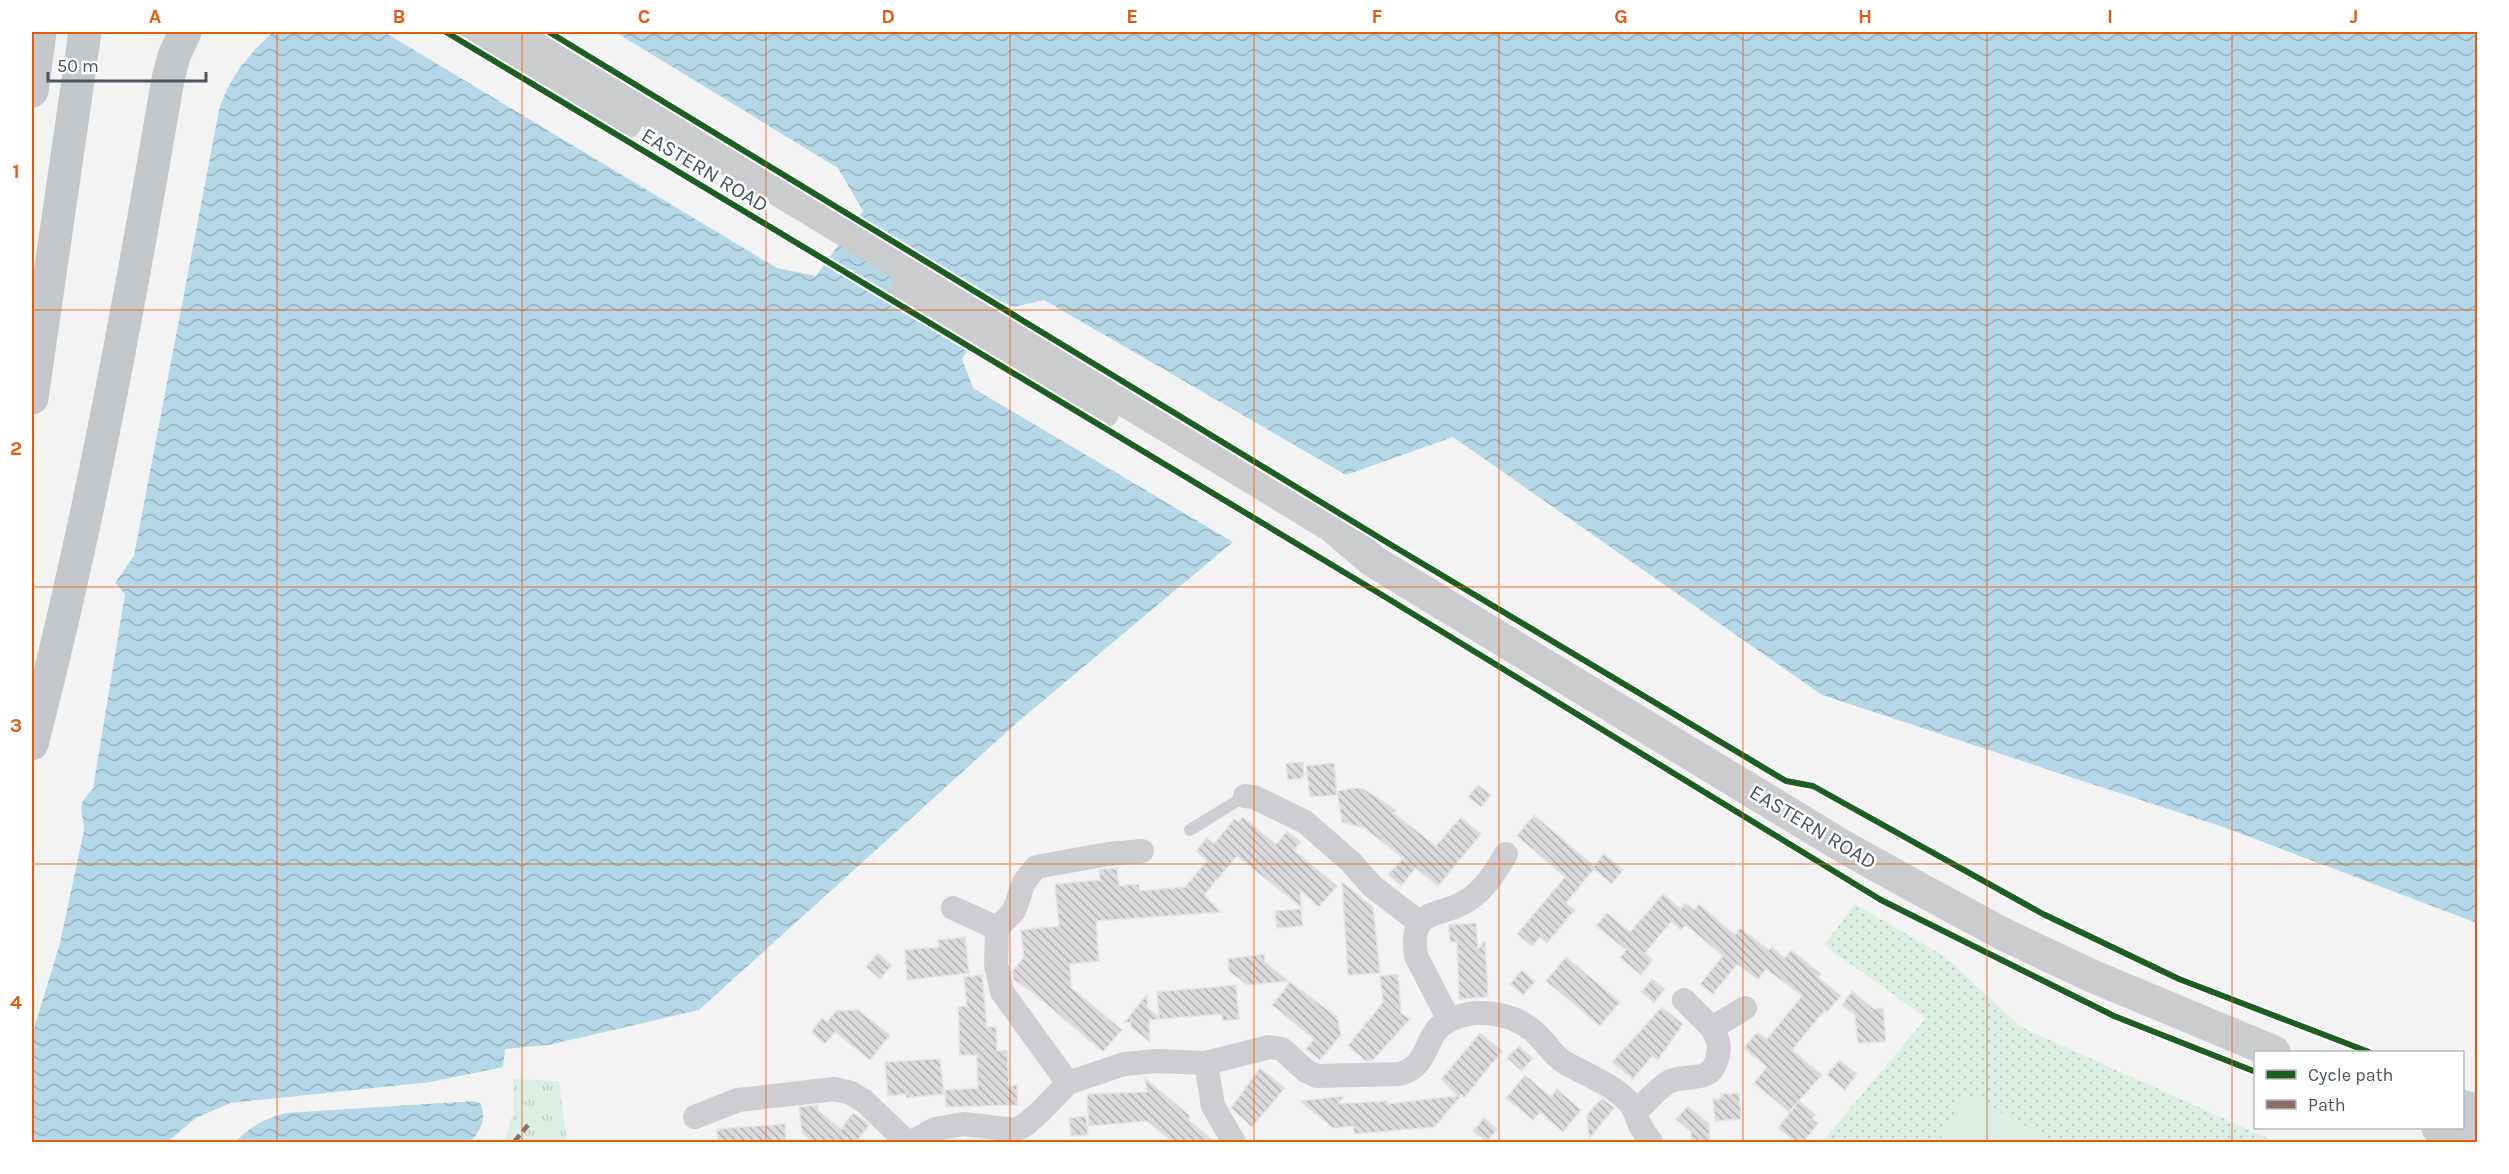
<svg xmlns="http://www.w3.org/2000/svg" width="2509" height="1174" font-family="Karla,sans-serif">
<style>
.grass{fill:url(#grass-tufts)}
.park{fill:url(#park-dots)}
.pitch{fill:#dbefe4}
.water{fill:url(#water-waves)}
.building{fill:url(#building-back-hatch);stroke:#e5e5e6;stroke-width:1.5}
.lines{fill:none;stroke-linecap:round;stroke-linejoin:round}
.service{stroke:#cdced1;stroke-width:12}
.minor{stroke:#cdced1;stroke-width:24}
.primary{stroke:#caccce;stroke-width:33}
.trunk{stroke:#c4c8ca;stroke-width:33}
.quiet{stroke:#8d6e63;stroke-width:4.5;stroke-dasharray:9 4.5;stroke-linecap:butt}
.cycleway-casing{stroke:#fff;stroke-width:10}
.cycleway{stroke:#1b5e20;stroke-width:6}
.grid{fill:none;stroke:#e8590c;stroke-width:1.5;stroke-opacity:0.55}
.labels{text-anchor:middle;stroke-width:5;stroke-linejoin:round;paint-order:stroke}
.street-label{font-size:21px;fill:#4c545e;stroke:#fff}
.neatline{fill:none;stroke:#e8590c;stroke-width:2}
.grid-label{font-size:20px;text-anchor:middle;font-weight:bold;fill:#e8590c}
</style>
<defs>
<pattern id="grass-tufts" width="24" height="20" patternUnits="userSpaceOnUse" patternTransform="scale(1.5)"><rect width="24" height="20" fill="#dbefe4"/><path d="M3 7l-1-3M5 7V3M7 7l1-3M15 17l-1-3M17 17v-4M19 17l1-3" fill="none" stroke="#becfc6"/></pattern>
<pattern id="park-dots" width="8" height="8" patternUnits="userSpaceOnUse" patternTransform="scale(1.5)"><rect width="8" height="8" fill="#dbefe4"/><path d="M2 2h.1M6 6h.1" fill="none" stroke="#becfc6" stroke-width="1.8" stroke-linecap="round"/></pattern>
<pattern id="water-waves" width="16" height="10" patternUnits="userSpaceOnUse" patternTransform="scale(1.5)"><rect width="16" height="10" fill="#b5d8e8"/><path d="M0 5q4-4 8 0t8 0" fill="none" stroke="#95b2bf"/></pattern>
<pattern id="building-back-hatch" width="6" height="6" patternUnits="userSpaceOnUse" patternTransform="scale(1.5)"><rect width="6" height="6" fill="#dadadc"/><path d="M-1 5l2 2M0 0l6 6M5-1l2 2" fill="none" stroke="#b3b3b6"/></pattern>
</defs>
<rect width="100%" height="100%" fill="#f4f3f3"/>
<path class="grass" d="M 513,1079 L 559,1081 L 567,1142 L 504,1142 L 514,1112 Z"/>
<path class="park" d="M 1855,904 L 1944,956 L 2021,1027 L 2276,1142 L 1822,1142 L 1926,1018 L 1824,945 Z"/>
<path class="pitch" d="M 1964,1093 L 2057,1142 L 1939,1142 Z"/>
<g class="water">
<path d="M 273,32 L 384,32 L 777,268 L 816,276 L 863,211 L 838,168 L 615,32 L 2477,32 L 2477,923 L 2226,828 L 1822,695 L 1453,437 L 1346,475 L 1044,300 L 1014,307 L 1001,301 L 962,359 L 973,388 L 1233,542 L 1020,720 L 699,1010 L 549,1045 L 505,1049 L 503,1067 L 431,1082 L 230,1103 L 196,1118 L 167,1142 L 32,1142 L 32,1035 L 60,943 L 84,830 C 83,809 75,806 93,789 L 125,594 L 115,583 L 134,556 L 219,110 C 231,74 247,57 273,32 Z"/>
<path d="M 475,1101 L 481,1104 C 486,1121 481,1130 470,1142 L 235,1142 C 252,1126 263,1119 286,1113 Z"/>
</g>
<g class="building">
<path d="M 1303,762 L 1304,778 L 1288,780 L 1286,763 Z"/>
<path d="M 1334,763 L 1337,795 L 1310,797 L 1306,766 Z"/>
<path d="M 1478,785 L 1491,795 L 1481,807 L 1468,797 Z"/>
<path d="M 1355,788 L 1364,789 L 1396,810 L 1394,813 L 1436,846 L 1461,817 L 1481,834 L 1438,886 L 1416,868 L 1401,886 L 1388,875 L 1403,858 L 1364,828 L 1342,822 L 1337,791 Z"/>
<path d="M 1534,815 L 1594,866 L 1604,854 L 1623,870 L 1612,884 L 1594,869 L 1566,903 L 1575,910 L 1547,943 L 1540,937 L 1532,946 L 1517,934 L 1565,877 L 1517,836 Z"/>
<path d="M 1243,817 L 1276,844 L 1287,831 L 1301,842 L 1294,850 L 1337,886 L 1319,907 L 1300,890 L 1301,907 L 1237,856 L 1204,895 L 1221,912 L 1096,921 L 1099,961 L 1070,964 L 1071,987 L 1122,1030 L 1103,1052 L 1031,991 L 1014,980 L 1012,972 L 1024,957 L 1021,930 L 1059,926 L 1055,884 L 1100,880 L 1099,870 L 1117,868 L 1119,886 L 1139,884 L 1140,891 L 1185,887 L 1207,861 L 1196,851 L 1207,838 L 1214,844 L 1234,819 L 1238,822 Z"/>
<path d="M 1342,882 L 1373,907 L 1380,973 L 1348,975 Z"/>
<path d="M 1663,894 L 1681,909 L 1685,903 L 1694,910 L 1699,904 L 1735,935 L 1740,928 L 1769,950 L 1772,947 L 1785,958 L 1791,950 L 1821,974 L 1818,977 L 1841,996 L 1827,1012 L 1825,1010 L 1792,1050 L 1822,1075 L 1789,1112 L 1754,1083 L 1767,1067 L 1744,1048 L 1757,1032 L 1767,1039 L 1802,996 L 1766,969 L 1758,980 L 1737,964 L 1713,994 L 1700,984 L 1723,956 L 1686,925 L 1681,930 L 1671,922 L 1645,953 L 1653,960 L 1641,975 L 1620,958 L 1626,950 L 1596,926 L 1607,913 L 1630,932 Z"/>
<path d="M 1301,909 L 1303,926 L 1277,928 L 1275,911 Z"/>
<path d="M 1476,923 L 1478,949 L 1485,941 L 1488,997 L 1459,999 L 1457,942 L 1450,942 L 1449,925 Z"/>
<path d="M 965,937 L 969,973 L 907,980 L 905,950 L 939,947 L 938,940 Z"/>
<path d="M 878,953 L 892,965 L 880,979 L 866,967 Z"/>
<path d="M 1264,954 L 1265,962 L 1288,981 L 1247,985 L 1229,971 L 1228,959 Z"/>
<path d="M 1566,957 L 1620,1002 L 1600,1026 L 1546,981 Z"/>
<path d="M 1522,970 L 1535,982 L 1523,995 L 1510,984 Z"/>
<path d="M 1398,974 L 1401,1013 L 1410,1019 L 1373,1060 L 1366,1061 L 1348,1046 L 1383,1002 L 1380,976 Z"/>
<path d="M 982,975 L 987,1027 L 996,1027 L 997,1051 L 1007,1050 L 1009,1086 L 1017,1085 L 1018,1105 L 946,1107 L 945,1090 L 978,1088 L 977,1055 L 960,1055 L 958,1007 L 967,1006 L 964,977 Z"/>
<path d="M 1652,979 L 1665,989 L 1654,1003 L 1641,992 Z"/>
<path d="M 1290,982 L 1337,1017 L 1341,1035 L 1320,1060 L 1306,1049 L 1314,1039 L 1272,1005 Z"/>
<path d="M 1236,985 L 1239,1019 L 1222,1021 L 1222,1014 L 1149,1020 L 1150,1042 L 1131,1027 L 1131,1022 L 1124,1023 L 1147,994 L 1148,1008 L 1159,1017 L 1157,992 Z"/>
<path d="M 1852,991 L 1874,1009 L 1883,1008 L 1886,1042 L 1858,1043 L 1855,1015 L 1842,1005 Z"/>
<path d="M 1662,1007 L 1683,1024 L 1658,1060 L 1652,1056 L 1633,1079 L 1612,1062 Z"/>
<path d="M 858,1010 L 890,1035 L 870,1060 L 835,1032 L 825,1044 L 811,1032 L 822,1018 L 827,1022 L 836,1011 Z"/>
<path d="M 1480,1033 L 1502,1051 L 1464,1098 L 1462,1095 L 1434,1127 L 1354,1134 L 1353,1126 L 1333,1128 L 1300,1101 L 1344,1096 L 1338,1104 L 1387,1101 L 1387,1104 L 1457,1096 L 1441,1079 Z"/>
<path d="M 1519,1046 L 1533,1058 L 1521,1071 L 1507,1058 Z"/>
<path d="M 940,1059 L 944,1094 L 906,1098 L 906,1094 L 888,1096 L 885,1062 Z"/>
<path d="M 1839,1060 L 1857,1074 L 1845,1090 L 1827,1075 Z"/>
<path d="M 1260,1068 L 1285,1088 L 1252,1127 L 1231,1108 Z"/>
<path d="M 1525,1075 L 1551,1097 L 1557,1089 L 1581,1110 L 1563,1132 L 1540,1112 L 1533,1120 L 1506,1098 Z"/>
<path d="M 1145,1078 L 1189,1115 L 1189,1120 L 1216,1143 L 1174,1143 L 1147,1121 L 1089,1126 L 1087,1094 L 1147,1092 Z"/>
<path d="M 1739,1093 L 1741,1119 L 1715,1121 L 1713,1099 L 1721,1099 L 1721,1094 Z"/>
<path d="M 1602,1098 L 1614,1108 L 1589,1139 L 1587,1115 Z"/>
<path d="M 1799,1101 L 1816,1115 L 1812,1119 L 1818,1123 L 1803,1143 L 1798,1143 L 1778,1128 Z"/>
<path d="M 818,1105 L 818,1110 L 841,1129 L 853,1113 L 865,1121 L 869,1125 L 857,1141 L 859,1143 L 814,1143 L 802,1133 L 799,1107 Z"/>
<path d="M 1688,1106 L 1709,1124 L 1710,1143 L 1691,1143 L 1691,1132 L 1676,1119 Z"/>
<path d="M 1086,1116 L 1088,1135 L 1071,1136 L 1069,1118 Z"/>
<path d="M 1484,1118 L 1497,1129 L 1487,1142 L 1473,1131 Z"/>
<path d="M 785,1124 L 786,1143 L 718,1143 L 717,1129 Z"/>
</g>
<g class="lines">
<path class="service" d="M 1190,830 L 1245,796"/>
<g class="minor">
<path d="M 1245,796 L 1254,797 L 1305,822 L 1351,862 L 1372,886 L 1420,923"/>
<path d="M 953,908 L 997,928"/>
<path d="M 1684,1000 L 1712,1028"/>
<path d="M 1449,1020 L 1416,956 C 1408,905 1440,919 1468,900 C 1485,889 1496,871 1506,854"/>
<path d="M 1206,1063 L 1213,1106 L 1234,1142"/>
<path d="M 1068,1083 L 1002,992 L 996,964 L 997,928 L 1014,911 L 1024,882 L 1036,867 L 1108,854 L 1142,851"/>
<path d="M 1636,1111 C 1646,1103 1656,1090 1667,1083 C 1684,1072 1710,1086 1717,1059 C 1721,1046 1718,1039 1712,1028 L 1745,1008"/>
<path d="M 695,1117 L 738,1100 L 835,1089 L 851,1093 L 864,1101 L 907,1142"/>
<path d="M 912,1142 L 935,1129 L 964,1124 L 1015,1130 L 1025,1125 L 1041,1111 L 1068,1083 L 1124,1064 L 1156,1061 L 1206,1063 L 1269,1047 L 1282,1049 L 1306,1071 L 1317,1076 L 1400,1074 C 1433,1064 1422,1032 1450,1020 C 1475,1008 1511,1012 1532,1030 C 1544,1039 1551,1054 1564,1062 C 1587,1076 1615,1084 1632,1106 C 1636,1112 1637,1117 1639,1123 C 1642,1130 1647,1136 1651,1142"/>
</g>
<g class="primary">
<path d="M 472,32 L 626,122"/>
<path d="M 519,32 L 1332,526 L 1373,561 L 1844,847 L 1916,887 L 2003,934 L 2092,976 L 2274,1052"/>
<path d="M 906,292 L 1103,412"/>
<path d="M 2462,1106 L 2478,1111"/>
<path d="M 2438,1128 L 2476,1142"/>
</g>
<g class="trunk">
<path d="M 32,91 L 40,32"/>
<path d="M 32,398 L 85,32"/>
<path d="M 32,744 C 89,525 130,302 168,79 L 174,56 L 185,32"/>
</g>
<path class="quiet" d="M 514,1142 L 528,1125"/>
<g class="cycleway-casing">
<g id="cycleway">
<path d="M 446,32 L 1382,595 L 1881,900 L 2114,1016 L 2256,1072"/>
<path d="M 549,32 L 1393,546 L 1786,781 L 1813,786 L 2043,914 L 2179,979 L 2369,1052"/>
</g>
</g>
<use href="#cycleway" class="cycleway"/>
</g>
<path class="grid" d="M 277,32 L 277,1142M 522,32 L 522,1142M 766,32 L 766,1142M 1010,32 L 1010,1142M 1254,32 L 1254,1142M 1499,32 L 1499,1142M 1743,32 L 1743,1142M 1987,32 L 1987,1142M 2232,32 L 2232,1142M 32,310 L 2478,310M 32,587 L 2478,587M 32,864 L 2478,864"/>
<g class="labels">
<g class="street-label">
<text transform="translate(705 170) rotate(31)" y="7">EASTERN ROAD</text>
<text transform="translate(1813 827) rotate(31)" y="7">EASTERN ROAD</text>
</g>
</g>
<rect width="2509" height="1174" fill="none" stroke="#ffffff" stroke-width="66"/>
<rect x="2254" y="1051" width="210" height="78" fill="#ffffff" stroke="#b7bbbf" stroke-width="1.5"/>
<rect x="2266" y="1070" width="30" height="9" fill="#1b5e20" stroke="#b7bbbf" stroke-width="1.5"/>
<text x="2308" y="1081" font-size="18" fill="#4c545e">Cycle path</text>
<rect x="2266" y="1100" width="30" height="9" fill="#8d6e63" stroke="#b7bbbf" stroke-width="1.5"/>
<text x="2308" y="1111" font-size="18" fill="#4c545e">Path</text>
<path d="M48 72v9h158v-9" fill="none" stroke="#4c545e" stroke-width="3"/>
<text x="57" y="72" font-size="18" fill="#4c545e" stroke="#ffffff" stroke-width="4.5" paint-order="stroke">50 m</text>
<rect x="33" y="33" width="2443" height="1108" class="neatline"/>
<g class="grid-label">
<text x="155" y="23">A</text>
<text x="399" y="23">B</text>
<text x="644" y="23">C</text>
<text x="888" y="23">D</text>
<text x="1132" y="23">E</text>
<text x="1377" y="23">F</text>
<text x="1621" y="23">G</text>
<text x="1865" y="23">H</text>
<text x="2110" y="23">I</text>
<text x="2354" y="23">J</text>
<text x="16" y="178">1</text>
<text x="16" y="455">2</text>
<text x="16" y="732">3</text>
<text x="16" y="1009">4</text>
</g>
</svg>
